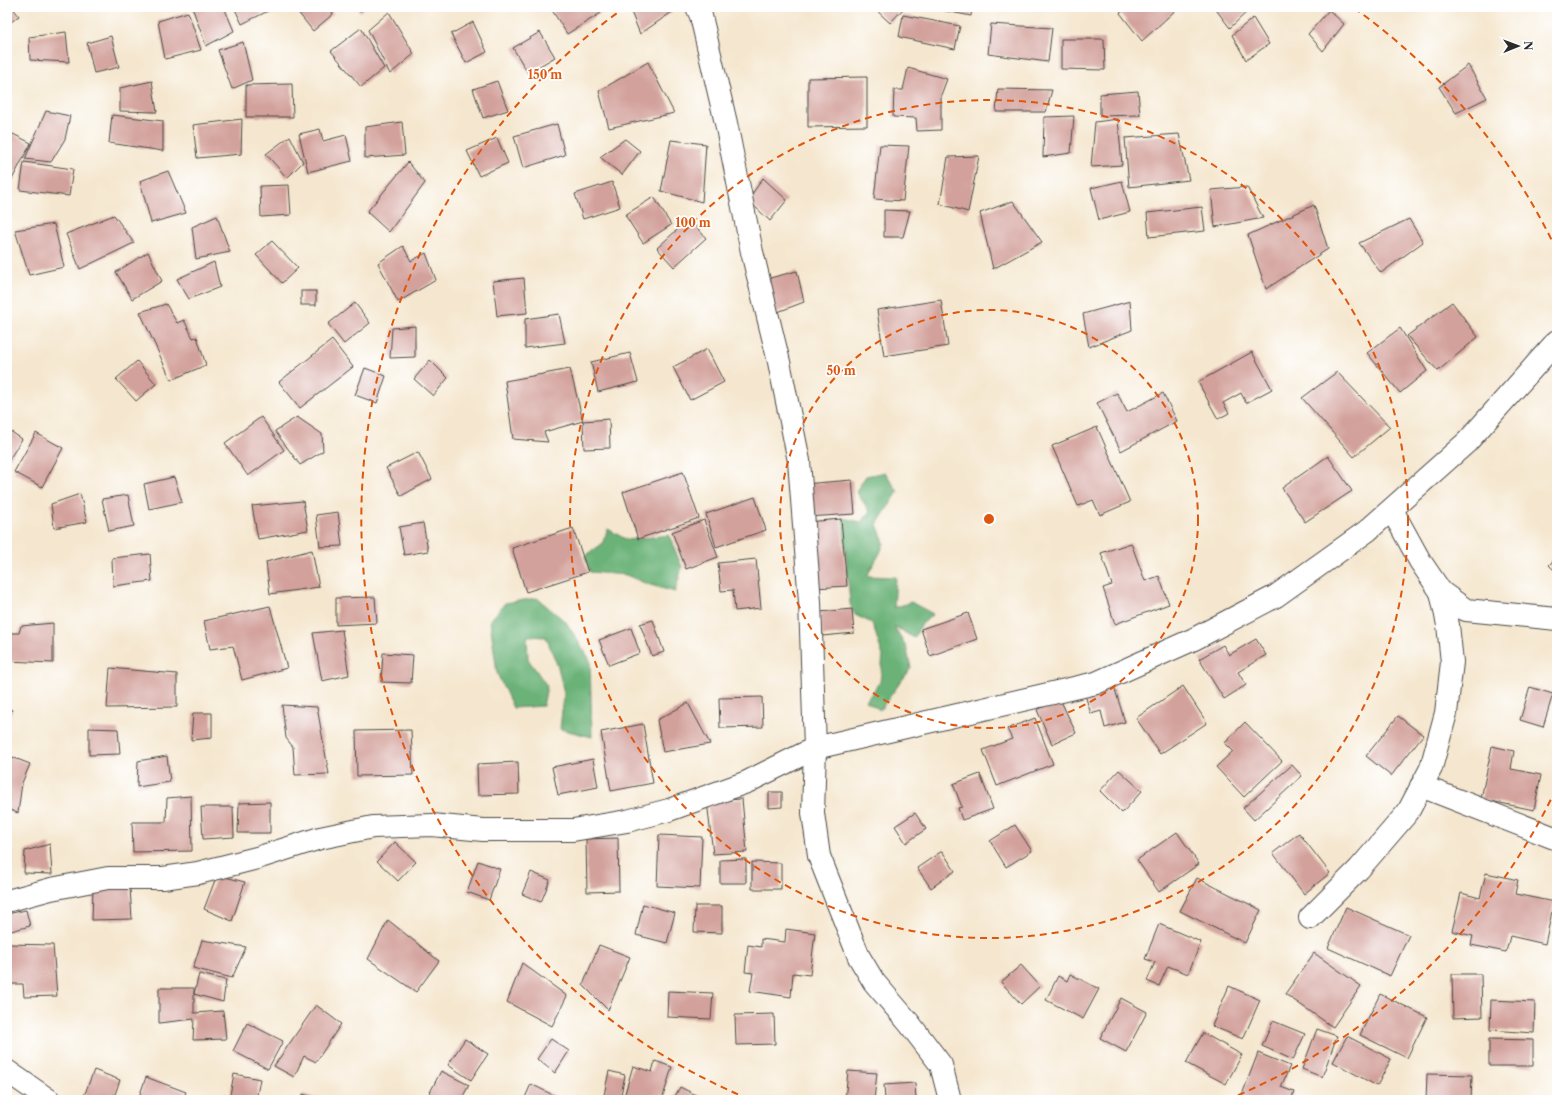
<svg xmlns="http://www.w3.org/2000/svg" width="1564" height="1107" font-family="'Libre Caslon Text',serif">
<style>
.forest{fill:#6bb278;stroke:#4b6e52}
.building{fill:#d3a19b}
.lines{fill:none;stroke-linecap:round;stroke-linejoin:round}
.minor-casing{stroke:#494744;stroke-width:24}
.minor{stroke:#fff;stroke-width:22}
.ring{fill:none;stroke:#df570e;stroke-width:2;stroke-dasharray:7 5}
.centre{fill:#df570e;stroke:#fff;stroke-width:2}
.ring-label{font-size:12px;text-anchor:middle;font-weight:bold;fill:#df570e;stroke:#fff;stroke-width:3.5;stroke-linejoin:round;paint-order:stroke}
</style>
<rect width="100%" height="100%" fill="#fff"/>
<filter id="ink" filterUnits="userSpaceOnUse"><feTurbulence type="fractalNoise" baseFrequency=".025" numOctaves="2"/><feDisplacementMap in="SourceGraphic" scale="8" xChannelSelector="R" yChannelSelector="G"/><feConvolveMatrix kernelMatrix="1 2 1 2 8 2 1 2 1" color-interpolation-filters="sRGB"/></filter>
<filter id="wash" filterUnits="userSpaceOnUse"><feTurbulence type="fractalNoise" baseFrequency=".012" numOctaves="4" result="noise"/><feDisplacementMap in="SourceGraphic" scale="16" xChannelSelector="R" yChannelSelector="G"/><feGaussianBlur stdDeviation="0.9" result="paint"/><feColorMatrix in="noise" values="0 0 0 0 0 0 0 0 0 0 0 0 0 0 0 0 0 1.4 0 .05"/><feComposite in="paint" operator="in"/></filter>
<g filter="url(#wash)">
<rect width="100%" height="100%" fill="#f5e7cf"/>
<g class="forest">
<path d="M 885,472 L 898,492 L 877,524 L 884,543 L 880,553 L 867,576 L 896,577 L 894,608 L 911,602 L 933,614 L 921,625 L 914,638 L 894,626 L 906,646 L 911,668 L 880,710 L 866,701 L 880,682 L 883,656 L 872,623 L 855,615 L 850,604 L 843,518 L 861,522 L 870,512 L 856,491 L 866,476 Z"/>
<path d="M 608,529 L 627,540 L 669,535 L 682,567 L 675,592 L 647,584 L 626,575 L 590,572 L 585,556 L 602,544 Z"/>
<path d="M 537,598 L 566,622 L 590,660 L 592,737 L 560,729 L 564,693 L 558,667 L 546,637 L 527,636 L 528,659 L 547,686 L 543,706 L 513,708 L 497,673 L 490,621 L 505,603 Z"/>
</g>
<g id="blocks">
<g class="building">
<path d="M 7,7 L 12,7 L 19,16 L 7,25 Z"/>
<path d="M 192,7 L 224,7 L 234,31 L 206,46 Z"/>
<path d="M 234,7 L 276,7 L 242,24 Z"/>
<path d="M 301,7 L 330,7 L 333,14 L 313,31 L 297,11 Z"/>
<path d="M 356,7 L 365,7 L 360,12 Z"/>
<path d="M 550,7 L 597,7 L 601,13 L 567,34 Z"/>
<path d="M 629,7 L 678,7 L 678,8 L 640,34 Z"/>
<path d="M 873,7 L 905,7 L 890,23 Z"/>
<path d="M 937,7 L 972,7 L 971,16 L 936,9 Z"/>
<path d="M 1128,7 L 1179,7 L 1142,41 L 1120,13 Z"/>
<path d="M 1214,7 L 1252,7 L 1230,28 Z"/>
<path d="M 1329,10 L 1344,24 L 1323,51 L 1308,34 Z"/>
<path d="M 188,12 L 201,50 L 165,59 L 158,21 Z"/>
<path d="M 389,12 L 414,54 L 390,74 L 368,30 Z"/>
<path d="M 903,15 L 960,26 L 955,49 L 899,37 Z"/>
<path d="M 1253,18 L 1269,44 L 1246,60 L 1232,35 Z"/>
<path d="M 473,22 L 487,52 L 466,63 L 451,34 Z"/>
<path d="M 991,24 L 1052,28 L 1048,62 L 988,54 Z"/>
<path d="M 361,28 L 384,68 L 361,87 L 331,51 Z"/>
<path d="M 66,32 L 69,62 L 30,60 L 29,37 Z"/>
<path d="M 540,32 L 555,57 L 528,73 L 513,48 Z"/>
<path d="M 111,36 L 119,67 L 94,73 L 87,43 Z"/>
<path d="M 1061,39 L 1104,39 L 1105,70 L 1061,69 Z"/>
<path d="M 243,42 L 252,80 L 232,89 L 218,50 Z"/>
<path d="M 648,62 L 674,113 L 609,128 L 599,91 Z"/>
<path d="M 1468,65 L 1487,98 L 1456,113 L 1439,87 Z"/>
<path d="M 908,68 L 947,79 L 941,95 L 941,130 L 917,131 L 916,118 L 893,117 L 894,90 L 903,90 Z"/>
<path d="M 867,77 L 867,126 L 808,127 L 808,78 Z"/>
<path d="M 152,81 L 157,112 L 120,111 L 120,88 Z"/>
<path d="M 497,81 L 508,110 L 483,118 L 473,89 Z"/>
<path d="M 292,84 L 293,117 L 246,117 L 246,85 Z"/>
<path d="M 998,89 L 1052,90 L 1046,112 L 996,112 Z"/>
<path d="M 1138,91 L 1140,115 L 1100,116 L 1100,94 Z"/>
<path d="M 46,111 L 70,116 L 65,139 L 51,162 L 25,159 Z"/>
<path d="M 112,115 L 163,121 L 163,151 L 109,143 Z"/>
<path d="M 1074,116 L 1071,153 L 1043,157 L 1044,117 Z"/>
<path d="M 242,119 L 241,154 L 197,158 L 193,125 Z"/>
<path d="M 1118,119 L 1122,165 L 1091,167 L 1095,122 Z"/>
<path d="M 402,122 L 405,155 L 365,158 L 365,127 Z"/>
<path d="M 557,124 L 565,155 L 523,168 L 514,136 Z"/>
<path d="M 320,129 L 323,141 L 346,135 L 352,161 L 308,172 L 299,134 Z"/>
<path d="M 7,131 L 31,143 L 7,189 Z"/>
<path d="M 1179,134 L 1189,180 L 1129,187 L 1125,138 Z"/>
<path d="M 290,136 L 303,162 L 287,178 L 266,154 Z"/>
<path d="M 497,138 L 508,163 L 479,176 L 467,151 Z"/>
<path d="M 625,139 L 640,151 L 622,175 L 600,157 Z"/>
<path d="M 671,140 L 706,144 L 702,202 L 661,191 Z"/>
<path d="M 880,145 L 909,146 L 903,201 L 874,199 Z"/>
<path d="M 979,156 L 968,212 L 940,204 L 948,157 Z"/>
<path d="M 24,162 L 73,169 L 69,196 L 20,190 Z"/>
<path d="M 408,162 L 425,183 L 389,232 L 367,212 Z"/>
<path d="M 168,171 L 186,213 L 151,223 L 140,181 Z"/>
<path d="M 763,178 L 787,200 L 770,221 L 748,200 Z"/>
<path d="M 1122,181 L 1130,212 L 1099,220 L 1091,188 Z"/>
<path d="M 612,182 L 620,207 L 583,219 L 575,194 Z"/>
<path d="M 289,185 L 291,215 L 261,217 L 260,186 Z"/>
<path d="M 1247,187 L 1263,218 L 1215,227 L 1211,190 Z"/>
<path d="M 654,197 L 671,225 L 643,243 L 625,215 Z"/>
<path d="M 1013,201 L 1042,242 L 993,269 L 980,213 Z"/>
<path d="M 1314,205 L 1328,249 L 1266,289 L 1248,235 Z"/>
<path d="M 1202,207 L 1205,231 L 1149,237 L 1147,213 Z"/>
<path d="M 884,210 L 910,211 L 903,237 L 884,237 Z"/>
<path d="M 114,215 L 134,243 L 80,269 L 66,234 Z"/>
<path d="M 217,216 L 230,252 L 196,259 L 192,227 Z"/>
<path d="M 689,219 L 706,238 L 674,267 L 657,248 Z"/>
<path d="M 1409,219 L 1423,242 L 1381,273 L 1359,243 Z"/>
<path d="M 54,224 L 64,267 L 29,275 L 15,230 Z"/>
<path d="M 272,241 L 298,268 L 282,283 L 256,255 Z"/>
<path d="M 403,246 L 411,261 L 426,253 L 436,280 L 398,302 L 378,263 Z"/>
<path d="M 148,252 L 162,281 L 132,299 L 116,272 Z"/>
<path d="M 214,262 L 220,287 L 189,299 L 177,279 Z"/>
<path d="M 797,271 L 804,302 L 775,313 L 766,279 Z"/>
<path d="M 524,278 L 527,313 L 497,316 L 493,281 Z"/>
<rect x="301" y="291" width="15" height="14"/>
<path d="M 941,300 L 948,346 L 884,356 L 877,310 Z"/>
<path d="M 1130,301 L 1132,330 L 1089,347 L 1083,314 Z"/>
<path d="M 1452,302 L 1478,337 L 1438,371 L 1407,336 Z"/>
<path d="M 355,303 L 370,323 L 344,344 L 328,324 Z"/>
<path d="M 166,304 L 177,323 L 184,320 L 193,338 L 197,337 L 206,365 L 171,380 L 140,312 Z"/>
<path d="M 559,314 L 565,343 L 525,348 L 525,319 Z"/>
<path d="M 415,326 L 415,357 L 390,358 L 392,328 Z"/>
<path d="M 1400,328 L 1427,371 L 1400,393 L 1367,353 Z"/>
<path d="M 332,340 L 353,367 L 300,408 L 279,382 Z"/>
<path d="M 707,349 L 724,382 L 690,400 L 673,367 Z"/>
<path d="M 1252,352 L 1272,389 L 1246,403 L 1241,393 L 1223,403 L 1229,413 L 1218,419 L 1198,382 Z"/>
<path d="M 630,353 L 638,382 L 598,392 L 591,362 Z"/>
<path d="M 430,360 L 448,378 L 433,396 L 414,379 Z"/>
<path d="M 137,361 L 156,384 L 136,401 L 116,379 Z"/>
<path d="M 365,368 L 386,376 L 377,403 L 355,395 Z"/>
<path d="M 570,369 L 583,421 L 609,419 L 610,448 L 584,449 L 583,421 L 544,432 L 548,442 L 513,439 L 505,381 Z"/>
<path d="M 1337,372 L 1390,427 L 1354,457 L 1302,398 Z"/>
<path d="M 1117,393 L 1127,412 L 1163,393 L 1177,421 L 1121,451 L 1097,403 Z"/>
<path d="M 261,417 L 284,450 L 248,476 L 225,443 Z"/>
<path d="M 297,417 L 322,434 L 323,451 L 300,465 L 275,431 Z"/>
<path d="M 1097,427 L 1130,502 L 1100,515 L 1093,500 L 1078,506 L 1052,446 Z"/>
<path d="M 7,429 L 22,439 L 7,463 Z"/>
<path d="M 36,433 L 63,448 L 42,487 L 14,472 Z"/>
<path d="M 418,452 L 432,479 L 401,496 L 386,468 Z"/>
<path d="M 1328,456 L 1352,491 L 1305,522 L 1282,488 Z"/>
<path d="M 683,472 L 699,518 L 638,539 L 623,492 Z"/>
<path d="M 174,477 L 182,502 L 149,509 L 144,484 Z"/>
<path d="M 852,480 L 855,514 L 807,517 L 804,484 Z"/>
<path d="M 80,494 L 87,522 L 54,528 L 51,504 Z"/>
<path d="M 128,495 L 134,526 L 109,531 L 102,499 Z"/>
<path d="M 755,497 L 766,530 L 716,547 L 706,514 Z"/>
<path d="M 303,501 L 308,530 L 258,539 L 252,506 Z"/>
<path d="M 338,512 L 342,546 L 320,547 L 316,515 Z"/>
<path d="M 841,519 L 847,586 L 814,588 L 808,522 Z"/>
<path d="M 704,520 L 718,557 L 686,569 L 672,532 Z"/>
<path d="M 423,523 L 428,551 L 404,555 L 399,527 Z"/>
<path d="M 573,528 L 588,572 L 526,592 L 512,548 Z"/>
<path d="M 1131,543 L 1145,581 L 1159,576 L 1169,604 L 1115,624 L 1103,588 L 1112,585 L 1101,553 Z"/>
<path d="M 312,550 L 319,587 L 270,594 L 266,562 Z"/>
<path d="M 150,554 L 152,581 L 113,586 L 112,558 Z"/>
<path d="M 1557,557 L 1557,573 L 1549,565 Z"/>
<path d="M 756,559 L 761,608 L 735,611 L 733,590 L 721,591 L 718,563 Z"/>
<path d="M 375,597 L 377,623 L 336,625 L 336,598 Z"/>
<path d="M 270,606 L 287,668 L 242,680 L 233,646 L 210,649 L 204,621 Z"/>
<path d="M 852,609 L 854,633 L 822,636 L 820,612 Z"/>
<path d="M 968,613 L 977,639 L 930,656 L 921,629 Z"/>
<path d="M 653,620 L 664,652 L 652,656 L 640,624 Z"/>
<path d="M 53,623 L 53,663 L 7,661 L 7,633 L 19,633 L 21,626 Z"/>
<path d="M 631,628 L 640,653 L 609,665 L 599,640 Z"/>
<path d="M 342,630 L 349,675 L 322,681 L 313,633 Z"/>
<path d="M 1256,639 L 1266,655 L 1238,672 L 1246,685 L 1224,699 L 1199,659 L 1223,645 L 1229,655 Z"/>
<path d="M 383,653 L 413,655 L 411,683 L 381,682 Z"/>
<path d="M 110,668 L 177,674 L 177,707 L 107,708 Z"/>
<path d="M 1114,686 L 1125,722 L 1105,728 L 1101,711 L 1091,714 L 1085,695 Z"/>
<path d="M 1183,686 L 1207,723 L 1160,754 L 1136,718 Z"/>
<path d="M 1530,687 L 1553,694 L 1543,727 L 1520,720 Z"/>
<path d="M 762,697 L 763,727 L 720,728 L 719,698 Z"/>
<path d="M 1060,699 L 1076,733 L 1052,744 L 1037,710 Z"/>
<path d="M 688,703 L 710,744 L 663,752 L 657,720 Z"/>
<path d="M 282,705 L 317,707 L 329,774 L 295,775 L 293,747 L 286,738 Z"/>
<path d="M 7,708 L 12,710 L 7,724 Z"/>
<path d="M 193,713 L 212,713 L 212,738 L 191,740 Z"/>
<path d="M 1398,716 L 1423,735 L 1391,776 L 1366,756 Z"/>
<path d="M 1035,718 L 1053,764 L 997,786 L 983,750 L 1012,739 L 1007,729 Z"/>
<path d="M 1245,722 L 1282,761 L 1244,797 L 1216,767 L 1233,751 L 1225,743 Z"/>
<path d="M 643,724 L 653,783 L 611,791 L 601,732 Z"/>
<path d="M 89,728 L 118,729 L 120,754 L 89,755 Z"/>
<path d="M 411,730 L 413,775 L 357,776 L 356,731 Z"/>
<path d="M 1492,746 L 1514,751 L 1511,769 L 1541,775 L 1534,810 L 1481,799 Z"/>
<path d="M 7,755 L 30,764 L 22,783 L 18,813 L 7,809 Z"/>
<path d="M 167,756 L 170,782 L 137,787 L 138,761 Z"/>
<path d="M 593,759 L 598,787 L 558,795 L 552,767 Z"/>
<path d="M 518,762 L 519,794 L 478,795 L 477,764 Z"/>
<path d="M 1292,765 L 1302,776 L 1254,820 L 1243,808 Z"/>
<path d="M 1119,770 L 1142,791 L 1122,813 L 1100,791 Z"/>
<path d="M 980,774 L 993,809 L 962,820 L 958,808 L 962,807 L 953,784 Z"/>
<path d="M 769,792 L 782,792 L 782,807 L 769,808 Z"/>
<path d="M 191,796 L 192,851 L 133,852 L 132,822 L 166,822 L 167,798 Z"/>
<path d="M 742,799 L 747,852 L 713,854 L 707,801 Z"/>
<path d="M 270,802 L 270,833 L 238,833 L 239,803 Z"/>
<path d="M 201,807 L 233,807 L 234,837 L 203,839 Z"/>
<path d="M 915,813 L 926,829 L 906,843 L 895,826 Z"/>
<path d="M 1015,825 L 1032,851 L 1006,867 L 990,841 Z"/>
<path d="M 1177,832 L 1199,864 L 1159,892 L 1137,860 Z"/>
<path d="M 1299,833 L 1330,873 L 1304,894 L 1273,853 Z"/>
<path d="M 659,835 L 702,837 L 700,888 L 657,886 Z"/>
<path d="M 618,838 L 619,891 L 587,892 L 586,839 Z"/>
<path d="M 395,842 L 416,862 L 398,881 L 377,861 Z"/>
<path d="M 50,844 L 52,874 L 24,873 L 25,851 Z"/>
<path d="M 942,851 L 955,871 L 931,888 L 917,868 Z"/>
<path d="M 746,859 L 746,883 L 720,883 L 720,860 Z"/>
<path d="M 478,861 L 500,869 L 489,900 L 467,892 Z"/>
<path d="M 752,862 L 781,863 L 781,889 L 752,889 Z"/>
<path d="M 531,872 L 550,880 L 541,902 L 522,894 Z"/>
<path d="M 1486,873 L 1518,880 L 1515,894 L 1554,902 L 1545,944 L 1510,936 L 1506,952 L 1471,945 L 1473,936 L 1452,931 L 1461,893 L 1480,898 Z"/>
<path d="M 217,875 L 245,882 L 232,921 L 204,909 Z"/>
<path d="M 1197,878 L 1261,910 L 1245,943 L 1180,911 Z"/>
<path d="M 93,888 L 130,888 L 132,919 L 92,920 Z"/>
<path d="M 643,904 L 675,913 L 667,943 L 636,935 Z"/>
<path d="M 695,906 L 722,906 L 722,933 L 694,932 Z"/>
<path d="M 1346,907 L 1409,935 L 1390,976 L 1328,948 Z"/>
<path d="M 26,910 L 30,926 L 7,932 L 7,914 Z"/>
<path d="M 388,920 L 439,961 L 416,992 L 368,959 Z"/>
<path d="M 1159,924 L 1201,942 L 1188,974 L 1168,966 L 1159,986 L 1147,981 L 1155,962 L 1145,959 Z"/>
<path d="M 786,929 L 815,933 L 810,975 L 793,973 L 791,997 L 750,991 L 753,973 L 745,972 L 748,945 L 761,947 L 761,939 L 785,942 Z"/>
<path d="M 202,940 L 246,947 L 232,978 L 193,968 Z"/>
<path d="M 7,944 L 53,945 L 57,996 L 24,997 L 23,984 L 7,984 Z"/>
<path d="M 599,945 L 630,957 L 608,1010 L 583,985 Z"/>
<path d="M 1314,953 L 1361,986 L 1333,1027 L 1285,994 Z"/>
<path d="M 522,963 L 567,996 L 552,1026 L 507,1002 Z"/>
<path d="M 1021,965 L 1040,986 L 1021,1004 L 1001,982 Z"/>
<path d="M 199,974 L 226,980 L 223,1002 L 194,994 Z"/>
<path d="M 1070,974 L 1099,989 L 1083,1019 L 1046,1000 L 1058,976 L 1067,981 Z"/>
<path d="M 1452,974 L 1481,974 L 1482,1017 L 1453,1018 Z"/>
<path d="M 1229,986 L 1260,1000 L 1243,1039 L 1212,1026 Z"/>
<path d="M 159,988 L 194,988 L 194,1013 L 223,1011 L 226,1039 L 193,1040 L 194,1019 L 159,1023 Z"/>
<path d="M 668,991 L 713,993 L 711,1019 L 667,1017 Z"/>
<path d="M 1380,994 L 1427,1017 L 1407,1058 L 1360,1035 Z"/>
<path d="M 1121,998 L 1147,1012 L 1126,1052 L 1100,1038 Z"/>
<path d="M 1491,1000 L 1535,1002 L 1534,1033 L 1490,1030 Z"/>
<path d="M 316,1005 L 341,1024 L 316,1062 L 304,1056 L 294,1077 L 274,1066 Z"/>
<path d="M 774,1014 L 775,1044 L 736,1045 L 735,1015 Z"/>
<path d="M 1273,1021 L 1305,1034 L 1293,1060 L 1262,1046 Z"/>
<path d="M 247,1023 L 283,1041 L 268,1069 L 233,1051 Z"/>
<path d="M 1317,1029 L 1337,1036 L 1322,1077 L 1302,1069 Z"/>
<path d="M 1203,1033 L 1242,1055 L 1226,1084 L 1186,1063 Z"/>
<path d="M 1347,1036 L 1391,1059 L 1377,1086 L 1333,1062 Z"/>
<path d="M 465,1039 L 488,1054 L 471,1080 L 448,1065 Z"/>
<path d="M 551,1039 L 569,1051 L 555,1073 L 537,1059 Z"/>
<path d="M 1489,1039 L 1533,1040 L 1533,1066 L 1489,1066 Z"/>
<path d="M 1258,1053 L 1290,1066 L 1281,1087 L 1294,1092 L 1291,1100 L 1240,1100 Z"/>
<path d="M 655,1061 L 672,1067 L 662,1100 L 623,1100 L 633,1066 L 652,1072 Z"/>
<path d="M 94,1070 L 120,1080 L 113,1100 L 96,1100 L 84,1096 Z"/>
<path d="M 441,1071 L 469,1085 L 461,1100 L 426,1100 Z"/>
<path d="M 609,1071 L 625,1075 L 620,1100 L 603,1100 Z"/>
<path d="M 848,1071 L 877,1073 L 874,1100 L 845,1100 Z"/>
<path d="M 234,1074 L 260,1079 L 256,1100 L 229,1100 Z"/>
<path d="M 1427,1074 L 1472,1075 L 1471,1100 L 1426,1100 Z"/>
<path d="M 146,1077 L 186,1092 L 183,1100 L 138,1100 Z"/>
<path d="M 915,1083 L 916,1100 L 885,1100 L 884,1085 Z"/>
<path d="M 531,1084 L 557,1097 L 556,1100 L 524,1100 Z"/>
<path d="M 680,1087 L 706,1100 L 673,1100 Z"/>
<path d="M 303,1094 L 322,1100 L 301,1100 Z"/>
</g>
</g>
</g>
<g filter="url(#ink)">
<use href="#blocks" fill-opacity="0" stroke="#494744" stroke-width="1"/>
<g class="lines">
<g class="minor-casing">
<g id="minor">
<path d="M 697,7 L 701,16 L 726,123 L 752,252 L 779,362 L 799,461 L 810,602 L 815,748 L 813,813 L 819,856 L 859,957 L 874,982 L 909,1023 L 941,1065 L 950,1100"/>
<path d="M 1392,510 L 1420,561 L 1441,592 L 1466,610 L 1557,619"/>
<path d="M 1421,786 L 1557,839"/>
<path d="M 7,901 L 51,889 L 108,878 L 163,878 L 198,873 L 257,858 L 320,838 L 373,827 L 432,825 L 483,830 L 573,830 L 627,821 L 669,810 L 747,782 L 815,748 L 1096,683 L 1194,639 L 1276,596 L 1367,531 L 1467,442 L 1557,341"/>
<path d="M 1310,918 L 1359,869 L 1408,812 L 1431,768 L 1446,713 L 1452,662 L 1448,625 L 1441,592"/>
<path d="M 7,1071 L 49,1100"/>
</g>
</g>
<use href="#minor" class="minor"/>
</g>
</g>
<g class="ring">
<circle cx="989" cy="519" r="209"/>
<circle cx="989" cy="519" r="419"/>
<path d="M1556 789A628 628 0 0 1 1229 1099M749 1099A628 628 0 0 1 624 8M1354 8A628 628 0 0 1 1556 249"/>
</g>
<circle cx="989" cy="519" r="6" class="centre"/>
<g class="ring-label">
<text x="545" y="79">150 m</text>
<text x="693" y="227">100 m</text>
<text x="841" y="375">50 m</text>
</g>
<rect width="1564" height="1107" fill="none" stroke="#fff" stroke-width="24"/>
<g transform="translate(1518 46) rotate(89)" stroke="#ffffff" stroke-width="3" paint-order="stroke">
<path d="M0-3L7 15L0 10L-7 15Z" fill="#2b2b2b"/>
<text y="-6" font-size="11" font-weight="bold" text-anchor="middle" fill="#2b2b2b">N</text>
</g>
</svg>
